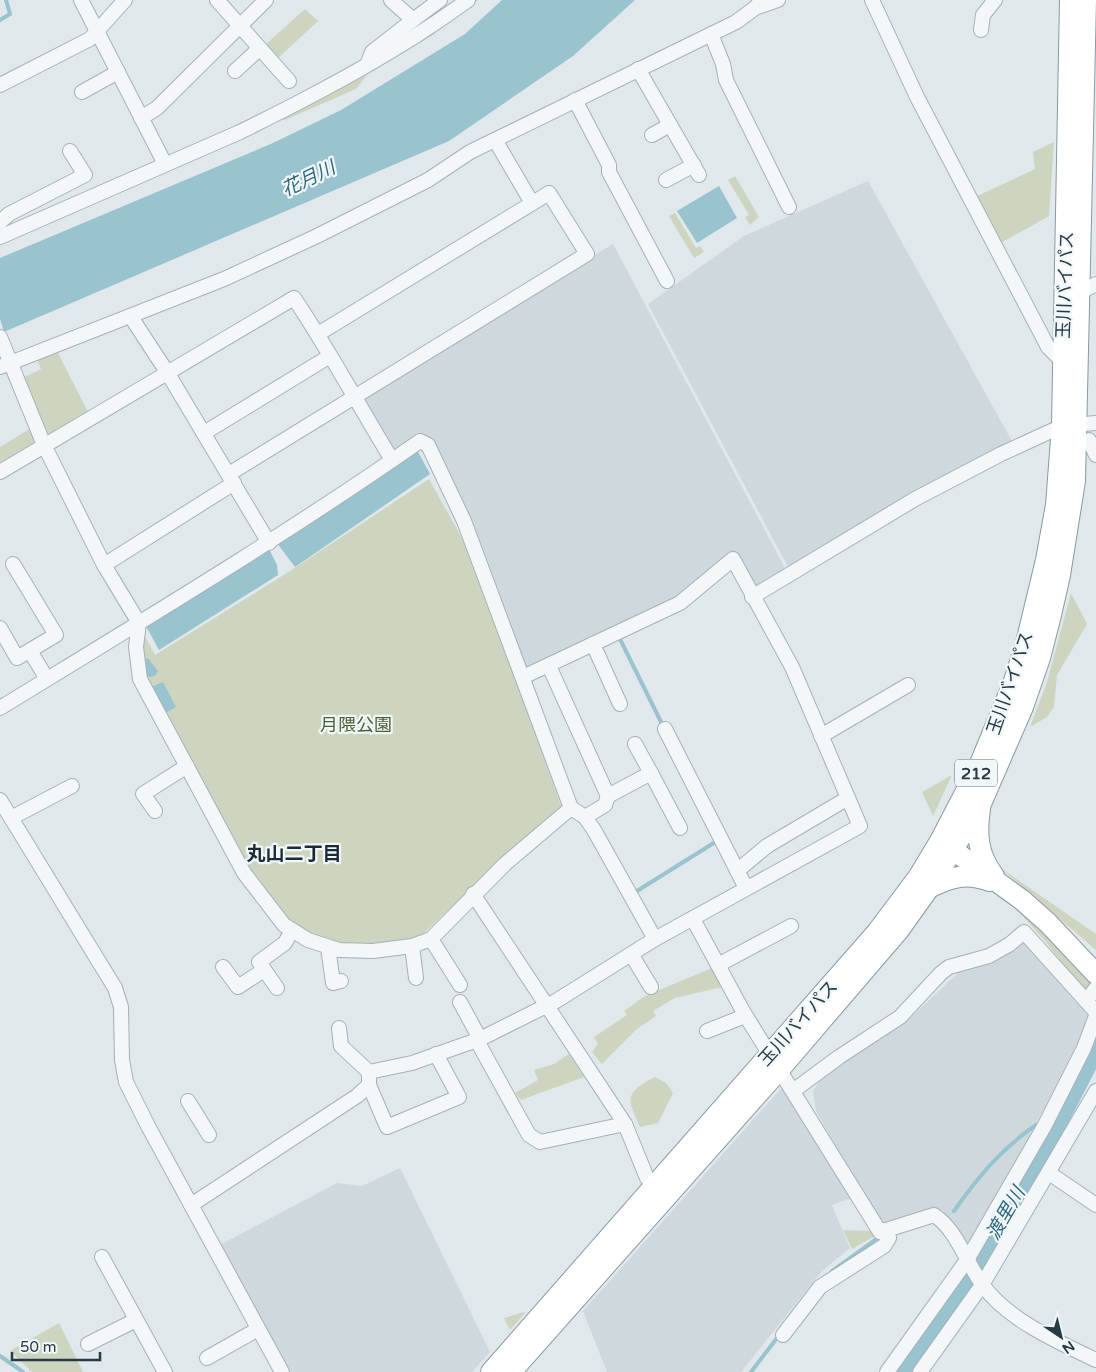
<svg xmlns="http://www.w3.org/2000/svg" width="1096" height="1372" font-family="'Varela Round','Noto Sans JP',sans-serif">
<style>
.built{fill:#cfd8dd}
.green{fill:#cdd5c1}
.water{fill:#99c3ce}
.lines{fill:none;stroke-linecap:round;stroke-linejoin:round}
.stream{stroke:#99c3ce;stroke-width:4}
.river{stroke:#99c3ce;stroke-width:21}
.minor-casing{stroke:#a5b1b6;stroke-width:16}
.highway-casing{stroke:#879aa3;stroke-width:22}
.minor{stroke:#f4f7f9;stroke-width:14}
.highway{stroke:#fff;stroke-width:20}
.labels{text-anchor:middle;stroke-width:4.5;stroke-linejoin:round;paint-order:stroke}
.shield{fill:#f1f6f8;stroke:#64737a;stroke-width:1}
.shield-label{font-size:16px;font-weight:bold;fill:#273b44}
.street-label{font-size:18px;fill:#273b44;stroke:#f1f6f8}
.park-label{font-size:18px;fill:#4a6133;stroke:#f1f6f8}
.water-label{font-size:19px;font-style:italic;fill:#2e697c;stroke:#f1f6f8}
.neighbourhood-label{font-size:19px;font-weight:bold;fill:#1a2b35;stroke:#f1f6f8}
</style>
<rect width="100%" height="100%" fill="#e1e8eb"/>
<g class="built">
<path d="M 868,181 L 1013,443 L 903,500 L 788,567 L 648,304 L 744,236 Z"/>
<path d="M 613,244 L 786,570 L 755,590 L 735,555 L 678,601 L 526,672 L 432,444 L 394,456 L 359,399 Z"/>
<path d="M 1025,940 L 1091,1016 L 1079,1046 L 967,1249 L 942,1210 L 884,1224 L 858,1186 L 816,1111 L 813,1091 L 822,1077 L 904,1024 L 962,969 Z"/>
<path d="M 784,1085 L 854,1197 L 832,1205 L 850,1248 L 822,1271 L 741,1372 L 607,1372 L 583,1311 Z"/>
<path d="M 400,1168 L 490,1352 L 472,1372 L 286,1372 L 216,1247 L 337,1183 L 362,1186 Z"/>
</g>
<g class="green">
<path d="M 454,0 L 478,0 L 433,35 L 367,75 L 356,89 L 285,120 L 256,117 L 425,24 Z"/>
<path d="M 305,9 L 318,21 L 277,59 L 265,45 Z"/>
<path d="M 1054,142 L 1049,216 L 997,245 L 973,198 L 1035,169 L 1033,152 Z"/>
<path d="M 735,176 L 759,217 L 750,225 L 745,217 L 749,215 L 728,180 Z"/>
<path d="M 675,213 L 696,248 L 700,246 L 704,252 L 694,258 L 669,216 Z"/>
<path d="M 57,351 L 90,416 L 45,442 L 18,380 L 41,369 L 36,357 Z"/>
<path d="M 31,428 L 38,446 L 0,466 L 0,447 Z"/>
<path d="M 429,479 L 469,551 L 563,811 L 503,858 L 424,933 L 404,941 L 346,945 L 323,940 L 295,927 L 274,903 L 246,865 L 143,678 L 142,631 L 155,655 L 290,571 Z"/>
<path d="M 1071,593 L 1087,624 L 1057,675 L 1054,707 L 1047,717 L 1030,727 L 1047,682 Z"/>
<path d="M 952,775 L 933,816 L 922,792 Z"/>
<path d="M 999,867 L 1096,934 L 1096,950 Z"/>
<path d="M 1019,912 L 1058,944 L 1095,983 L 1087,991 L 1081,988 L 1046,942 Z"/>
<path d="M 712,968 L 722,987 L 675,998 L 653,1011 L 656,1016 L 637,1029 L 602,1064 L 592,1052 L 598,1044 L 594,1037 L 627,1015 L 624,1011 L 645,996 Z"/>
<path d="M 569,1054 L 584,1077 L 521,1100 L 515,1093 L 538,1080 L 534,1070 L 554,1064 Z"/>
<path d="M 655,1077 L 666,1083 L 673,1093 L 658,1123 L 640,1127 C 626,1097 625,1093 655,1077 Z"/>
<path d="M 843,1230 L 877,1231 L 878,1234 L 852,1249 Z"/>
<path d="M 524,1312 L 525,1313 L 510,1330 L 504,1318 Z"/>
<path d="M 59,1323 L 83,1372 L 32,1372 L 10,1351 Z"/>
</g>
<g class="water">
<path d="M 502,0 L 635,0 L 573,56 L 449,141 L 4,332 L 0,319 L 0,258 L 273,143 L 341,110 L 465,34 Z"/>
<path d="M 719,186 L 737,218 L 697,243 L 677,211 Z"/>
<path d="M 417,450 L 430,474 L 295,567 L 277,543 Z"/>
<path d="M 269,549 L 277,565 L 278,575 L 159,650 L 146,626 Z"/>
<path d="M 148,658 L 158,671 L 155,676 L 150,677 L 144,674 L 143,661 Z"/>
<path d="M 163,682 L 176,707 L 162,715 L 147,689 Z"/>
</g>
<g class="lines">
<g class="stream">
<path d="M 0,20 L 10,14 L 6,0"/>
<path d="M 619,637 L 663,726"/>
<path d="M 637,891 L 717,841"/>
<path d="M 954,1211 C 978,1177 1001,1149 1036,1125"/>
<path d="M 832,1271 L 879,1237"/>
<path d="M 0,1356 L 23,1372"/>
<path d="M 751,1372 L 780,1334"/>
</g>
<path class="river" d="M 901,1372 L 977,1263 L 1058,1120 L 1096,1046"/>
<g class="minor-casing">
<g id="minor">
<path d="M 81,0 L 165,164"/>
<path d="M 217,0 L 289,81"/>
<path d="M 391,0 L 413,20 L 440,0"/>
<path d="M 872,0 L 917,97 L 1048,347 L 1062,361"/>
<path d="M 755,8 L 778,0"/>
<path d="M 981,30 L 983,15 L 995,0"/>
<path d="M 711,34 L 723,64 L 726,80 L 789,207"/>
<path d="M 368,63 L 372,52 L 413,20"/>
<path d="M 638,69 L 699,175"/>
<path d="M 235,71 L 259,49"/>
<path d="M 0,85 L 90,39 L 125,0"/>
<path d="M 82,92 L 118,72"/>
<path d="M 575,100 L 609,165 L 609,172 L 667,281"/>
<path d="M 141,118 L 157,108 L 266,0"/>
<path d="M 652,135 L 670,125"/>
<path d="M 495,140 L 532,203"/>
<path d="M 666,180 L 694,165"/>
<path d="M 0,222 L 9,214 L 85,175 L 70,151"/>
<path d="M 0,237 L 240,132 C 319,93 397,52 468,0"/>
<path d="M 1075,295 L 1096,284"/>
<path d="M 131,317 L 167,372 L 269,543"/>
<path d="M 0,337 L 44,445 L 104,565 L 139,623 L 136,647 L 140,679 L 244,873 L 284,925 L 308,940 L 339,950 L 373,951 L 412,946 L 431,939 L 505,864 L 571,808 L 464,521 L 428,445 L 420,441 C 284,536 142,621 0,708"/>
<path d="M 0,367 L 224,279 L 317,236 L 428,180 L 470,152 L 736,22 L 755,8 L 762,0"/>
<path d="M 204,433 L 330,356"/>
<path d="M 1089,440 L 1096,455"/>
<path d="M 0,472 L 294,298 C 329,350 359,406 392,460"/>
<path d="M 229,474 L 587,254 L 549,193 L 318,334"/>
<path d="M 104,565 L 234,483"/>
<path d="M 752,597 L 915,499 L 1001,454 L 1062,426 L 1096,423"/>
<path d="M 0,628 L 17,658 L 56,635 L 13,564"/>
<path d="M 593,644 L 620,704"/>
<path d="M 30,651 L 47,679"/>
<path d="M 549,666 L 608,796 L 651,773 L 680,828"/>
<path d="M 665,729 L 746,888"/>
<path d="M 821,736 L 908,685"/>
<path d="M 635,744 L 651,773"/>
<path d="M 0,800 L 115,988 L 121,1007 L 122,1060 L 126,1082 L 148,1126 L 282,1372"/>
<path d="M 571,808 L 585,817 L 594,830 L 655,939"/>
<path d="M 155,811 L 143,794 L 187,766"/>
<path d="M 585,817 L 605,805 L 608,796"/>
<path d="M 11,818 L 72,786"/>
<path d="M 737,871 L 767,846 L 848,798"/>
<path d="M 473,894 L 625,1124 L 647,1178 L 659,1193"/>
<path d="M 693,919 L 744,1013 L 880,1232 L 934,1215 C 957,1230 966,1262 982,1284 C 1006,1319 1058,1342 1096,1360"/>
<path d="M 431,939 L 460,985"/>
<path d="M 412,946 L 416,978"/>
<path d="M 328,947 L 333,983 L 341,981"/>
<path d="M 631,954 L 651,987"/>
<path d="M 718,965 L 791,926"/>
<path d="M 223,967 L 238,987 L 264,970"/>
<path d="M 277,988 L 259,962 L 285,943 L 292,930"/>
<path d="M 1086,1001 L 1096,988"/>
<path d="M 460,1002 L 480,1039"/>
<path d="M 339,1028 L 341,1046 L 369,1072"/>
<path d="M 707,1031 L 745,1016"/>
<path d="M 476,1039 L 529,1135 L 540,1142 L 625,1124"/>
<path d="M 369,1085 L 387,1127 L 459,1097 L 436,1054"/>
<path d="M 793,1091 L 839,1057 L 900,1017 L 941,973 L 949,967 L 989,956 L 1010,944 L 1024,932 L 1096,1012"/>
<path d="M 188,1101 L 209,1135"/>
<path d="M 1049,1173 L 1096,1205"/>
<path d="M 191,1205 L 357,1096 L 369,1085 L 369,1072 L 412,1063 L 480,1039 L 556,1001 L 655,939 L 860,826 L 792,667 L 733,559 L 680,603 L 523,677"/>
<path d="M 102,1257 L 165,1372"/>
<path d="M 783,1335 L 820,1287 L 884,1246 L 889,1238 L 885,1230"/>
<path d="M 88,1344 L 136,1320"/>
<path d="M 207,1358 L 258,1329"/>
<path d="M 887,1372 L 967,1260 L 1045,1125 L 1084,1048 L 1096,1016"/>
<path d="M 920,1372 L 982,1285 L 1096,1091"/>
</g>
</g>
<g class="highway-casing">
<g id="highway">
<path d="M 980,809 C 976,835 978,855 994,876"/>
<path d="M 942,842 L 1022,900 L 1048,923 L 1096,974"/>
<path d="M 929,888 C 952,876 966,873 990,881"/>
<path d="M 491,1372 L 877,932 L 919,876 L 940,841 L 979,766 L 1013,684 L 1025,647 L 1046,560 L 1056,505 L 1062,426 L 1070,0"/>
<path d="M 511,1372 L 779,1070 L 899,930 L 929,888 L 980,806 L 1023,707 L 1040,658 L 1051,615 L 1060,575 L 1075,481 L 1086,0"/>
</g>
</g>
<use href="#minor" class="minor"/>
<use href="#highway" class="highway"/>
</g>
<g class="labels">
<rect class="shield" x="955" y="759.5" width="42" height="27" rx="4"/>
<g class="shield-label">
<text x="976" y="779">212</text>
</g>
<g class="street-label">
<text transform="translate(1065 285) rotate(-88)" y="6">玉川バイパス</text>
<text transform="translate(1010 683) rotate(-71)" y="6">玉川バイパス</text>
<text transform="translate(798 1023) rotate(-48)" y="6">玉川バイパス</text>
</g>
<g class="park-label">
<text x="356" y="731">月隈公園</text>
</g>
<g class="water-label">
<text transform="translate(308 178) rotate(-26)" y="7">花月川</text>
<text transform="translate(1005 1213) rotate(-60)" y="7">渡里川</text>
</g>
<g class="neighbourhood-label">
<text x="294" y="860">丸山二丁目</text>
</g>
</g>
<g transform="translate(1061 1337) rotate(145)" stroke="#f1f6f8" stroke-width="4" paint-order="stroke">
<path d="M0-4L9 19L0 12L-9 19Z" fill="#273b44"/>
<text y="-8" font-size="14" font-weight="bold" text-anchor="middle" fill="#273b44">N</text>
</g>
<path d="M12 1352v8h88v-8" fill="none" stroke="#273b44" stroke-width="2.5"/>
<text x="20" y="1352" font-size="15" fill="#273b44" stroke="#f1f6f8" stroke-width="4" paint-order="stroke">50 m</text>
</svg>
